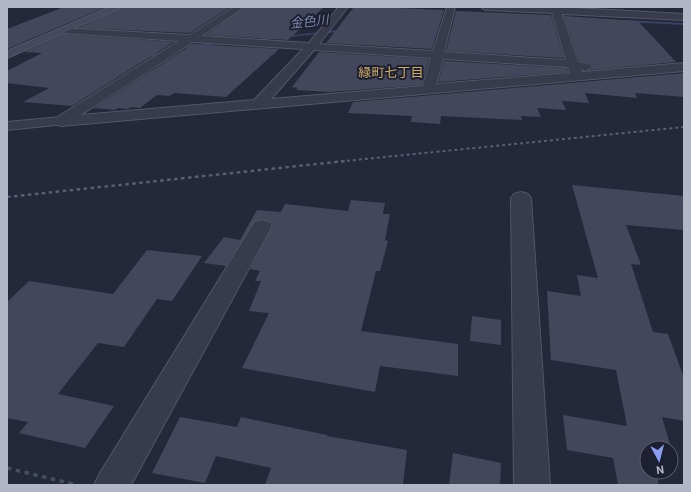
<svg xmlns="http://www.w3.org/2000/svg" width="691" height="492" font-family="Roboto,'Noto Sans JP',sans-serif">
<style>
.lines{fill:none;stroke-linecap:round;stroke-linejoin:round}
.stream{fill:#394163;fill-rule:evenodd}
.building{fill:#43475c}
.lane-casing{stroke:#525666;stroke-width:2}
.street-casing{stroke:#525666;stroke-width:2}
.secondary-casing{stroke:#525666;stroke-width:2}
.path{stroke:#435159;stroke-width:3.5;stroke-dasharray:4.5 4.5;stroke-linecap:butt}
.lane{fill:#373b4b;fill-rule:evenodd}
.street{fill:#373b4b;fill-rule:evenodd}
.secondary{fill:#46495e;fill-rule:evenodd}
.rail-far1{stroke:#595e72;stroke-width:2;stroke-dasharray:3 3;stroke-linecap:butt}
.rail{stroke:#595e72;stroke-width:2.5;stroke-dasharray:3.5 3.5;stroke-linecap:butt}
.labels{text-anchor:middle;stroke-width:4;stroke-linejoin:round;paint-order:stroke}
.far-water-label{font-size:13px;font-style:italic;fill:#7c86ad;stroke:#1d2030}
.far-neighbourhood-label{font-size:13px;fill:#cfab65;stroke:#1d2030}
</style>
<rect width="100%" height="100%" fill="#24283b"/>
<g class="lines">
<g class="stream">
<path d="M 626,20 L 684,23 L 684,25 L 625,22 Z"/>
<path d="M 346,29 L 347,31 L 243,42 L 241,41 Z"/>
<path d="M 228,41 L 230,43 L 182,48 L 143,59 L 141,58 L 182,46 Z"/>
</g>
</g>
<g class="building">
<path d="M 64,7 L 106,7 L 7,49 L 7,29 Z"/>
<path d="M 123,7 L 231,7 L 189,33 L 79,28 Z"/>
<path d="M 245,7 L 324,7 L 288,40 L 206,35 Z"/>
<path d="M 354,7 L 374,7 L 444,10 L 432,49 L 326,43 Z"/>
<path d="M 456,11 L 551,15 L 564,58 L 446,51 Z"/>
<path d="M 564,16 L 638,21 L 676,62 L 591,70 L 593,67 L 591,63 L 579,61 Z"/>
<path d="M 64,34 L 65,34 L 174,42 L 72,106 L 23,102 L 49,88 L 7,83 L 7,71 L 42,53 L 24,52 Z"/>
<path d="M 193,44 L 279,49 L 226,97 L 174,93 L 170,96 L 157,95 L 140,108 L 131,107 L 128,109 L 118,108 L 115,110 L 94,108 Z"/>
<path d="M 319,52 L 429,59 L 422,85 L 329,92 L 296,90 L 298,88 L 292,87 Z"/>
<path d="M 444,61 L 567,68 L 568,72 L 438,82 Z"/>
<path d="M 684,73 L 684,97 L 635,93 L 637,98 L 585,93 L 589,103 L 562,101 L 566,110 L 537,108 L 541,117 L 521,116 L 522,120 L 441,116 L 440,124 L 411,122 L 412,116 L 348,113 L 353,102 Z"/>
<path d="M 572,185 L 684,196 L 684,230 L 626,225 L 641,265 L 631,264 L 653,332 L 668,334 L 684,378 L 684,421 L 662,417 L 671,448 L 647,448 L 647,472 L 656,472 L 659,485 L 618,485 L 613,458 L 567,450 L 563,415 L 627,426 L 616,370 L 551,360 L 547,291 L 581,296 L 577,275 L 598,278 Z"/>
<path d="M 351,200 L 385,203 L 383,214 L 390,214 L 385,240 L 388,241 L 380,271 L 376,271 L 361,331 L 458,344 L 458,376 L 380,366 L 375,392 L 242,368 L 269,313 L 249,311 L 261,281 L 255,281 L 260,271 L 250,269 L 273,225 L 269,221 L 262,219 L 255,221 L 226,266 L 204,263 L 224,237 L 240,240 L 257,210 L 281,212 L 285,204 L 348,211 Z"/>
<path d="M 147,250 L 202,256 L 172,301 L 157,299 L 124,347 L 98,343 L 58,394 L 114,406 L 85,448 L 19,433 L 28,422 L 7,418 L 7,302 L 29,281 L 113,294 Z"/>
<path d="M 472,316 L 501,320 L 501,345 L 470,341 Z"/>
<path d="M 180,417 L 237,427 L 241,417 L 327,435 L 327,436 L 407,450 L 403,485 L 265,485 L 271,468 L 216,456 L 205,483 L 152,473 Z"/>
<path d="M 453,453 L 501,463 L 500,485 L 449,485 Z"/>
</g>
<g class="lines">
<g class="lane-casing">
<path id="lane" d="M 61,117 L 65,118 L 67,121 L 65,124 L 7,130 L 7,122 Z"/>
</g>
<g class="street-casing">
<g id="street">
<path d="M 234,7 L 244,7 L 202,36 L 309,43 L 339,7 L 348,7 L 319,44 L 433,51 L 447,7 L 455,7 L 444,52 L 566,60 L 552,13 L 485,10 L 481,7 L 556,7 L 684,14 L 684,20 L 562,14 L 578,62 L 590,64 L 592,67 L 586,71 L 581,69 L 582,72 L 684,63 L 684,71 L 61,126 L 56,124 L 53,121 L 56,118 L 179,41 L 65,33 L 60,30 L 61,28 L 189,35 ZM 193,42 L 303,49 L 254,100 L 81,115 ZM 314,50 L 431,58 L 423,86 L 271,99 ZM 443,59 L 568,67 L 570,73 L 436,84 Z"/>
<path d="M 521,192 L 528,194 L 531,198 L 550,485 L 514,485 L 511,198 L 514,194 Z"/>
<path d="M 262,220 L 269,222 L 272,226 L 131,485 L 94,485 L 100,473 L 252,226 L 255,222 Z"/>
</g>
</g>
<g class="secondary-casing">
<path id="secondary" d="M 110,7 L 122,7 L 7,58 L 7,51 Z"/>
</g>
<path class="path" d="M 7,468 L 77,485"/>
<use href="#lane" class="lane"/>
<use href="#street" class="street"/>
<use href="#secondary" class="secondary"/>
<path class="rail-far1" d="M 335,162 L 684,127"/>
<path class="rail" d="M 7,197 L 345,161"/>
</g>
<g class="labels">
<g class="far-water-label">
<text transform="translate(309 21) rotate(-6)" y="5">金色川</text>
</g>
<g class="far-neighbourhood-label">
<text x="391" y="77">緑町七丁目</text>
</g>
</g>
<rect width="691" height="492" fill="none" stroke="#b3b6c6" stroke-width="16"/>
<g transform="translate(659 460) rotate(173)"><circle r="19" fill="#1d2030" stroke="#595c6c"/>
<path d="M0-3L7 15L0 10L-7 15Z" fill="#8b9cf3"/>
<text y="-6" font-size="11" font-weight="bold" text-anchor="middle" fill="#b3b6c6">N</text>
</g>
</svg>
